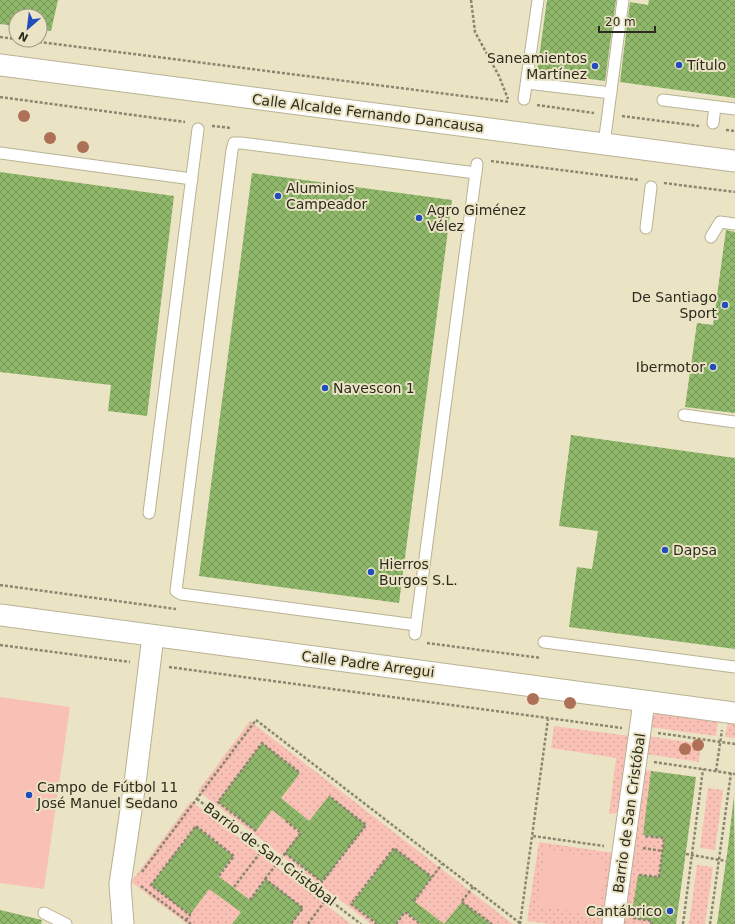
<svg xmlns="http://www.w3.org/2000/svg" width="735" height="924" font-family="'DejaVu Sans',sans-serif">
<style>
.grass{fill:url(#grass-dots)}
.park{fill:#f9c1b5}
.building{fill:url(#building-cross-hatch)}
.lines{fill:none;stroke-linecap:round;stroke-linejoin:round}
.lane-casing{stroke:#b8b293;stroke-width:13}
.street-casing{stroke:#b8b293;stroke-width:23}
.path{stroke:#8a8670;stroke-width:2.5;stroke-dasharray:3 2;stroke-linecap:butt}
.lane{stroke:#fff;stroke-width:11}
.street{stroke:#fff;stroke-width:21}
.tree{fill:#ae7158}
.poi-dot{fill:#204dbb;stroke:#eae4c4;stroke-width:1.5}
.labels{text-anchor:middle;stroke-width:4;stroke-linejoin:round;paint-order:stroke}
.poi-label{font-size:14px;fill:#2d2b1f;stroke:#eae4c4;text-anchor:start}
.street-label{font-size:14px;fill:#2d2b1f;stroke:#eae4c4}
</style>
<defs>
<pattern id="grass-dots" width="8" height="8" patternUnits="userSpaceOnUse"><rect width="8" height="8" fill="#f9c1b5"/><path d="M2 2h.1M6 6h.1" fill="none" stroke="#d6a69b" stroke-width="1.8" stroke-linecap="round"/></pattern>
<pattern id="building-cross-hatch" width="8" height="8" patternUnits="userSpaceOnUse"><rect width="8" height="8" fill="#8fb86b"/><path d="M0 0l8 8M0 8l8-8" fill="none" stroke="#759657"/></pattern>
</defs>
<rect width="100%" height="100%" fill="#eae4c4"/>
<g class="grass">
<path d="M 657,713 L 718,720 L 716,736 L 649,727 L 651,718 Z"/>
<path d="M 250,721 L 513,924 L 371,924 L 198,791 Z"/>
<path d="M 728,721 L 735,722 L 735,738 L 725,737 Z"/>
<path d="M 554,726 L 630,736 L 620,807 L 617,813 L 609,814 L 616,758 L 551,748 Z"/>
<path d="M 648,736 L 701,744 L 699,762 L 645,754 Z"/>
<path d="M 645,770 L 696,777 L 676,924 L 624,924 Z"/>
<path d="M 708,788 L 723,790 L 715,850 L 700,848 Z"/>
<path d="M 191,801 L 351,924 L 187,924 L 131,882 Z"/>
<path d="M 539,842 L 614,853 L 605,924 L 550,924 L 527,921 Z"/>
<path d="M 697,865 L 713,867 L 705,924 L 689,924 Z"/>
</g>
<g class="park">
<path d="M 0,697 L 70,707 L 44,889 L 0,883 Z"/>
<path d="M 545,849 L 606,859 L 599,915 L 537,906 Z"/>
</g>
<g class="building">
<path d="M 0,0 L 58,0 L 51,31 L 40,30 L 40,16 L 16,16 L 16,26 L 0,24 Z"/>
<path d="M 547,0 L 616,0 L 605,81 L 537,72 Z"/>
<path d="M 649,0 L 735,0 L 735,98 L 620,82 L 630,2 L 648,5 Z"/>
<path d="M 0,172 L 174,196 L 147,416 L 108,411 L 111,385 L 0,372 Z"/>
<path d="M 252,173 L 452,200 L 399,603 L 199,576 Z"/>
<path d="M 726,230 L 735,232 L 735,413 L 685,407 L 697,323 L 713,325 Z"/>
<path d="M 571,435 L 735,458 L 735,649 L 569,627 L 577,567 L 592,569 L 598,531 L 559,526 Z"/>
<path d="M 262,743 L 300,773 L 281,798 L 309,821 L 329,796 L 366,825 L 322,882 L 285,853 L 301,832 L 272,810 L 256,831 L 218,802 Z"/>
<path d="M 651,771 L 696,777 L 676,924 L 652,924 L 652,921 L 631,918 L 638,875 L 659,877 L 664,838 L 643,835 Z"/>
<path d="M 734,796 L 735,924 L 717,924 L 728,847 Z"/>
<path d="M 196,826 L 233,856 L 218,876 L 250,900 L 266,879 L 303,908 L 291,924 L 232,924 L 241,912 L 209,889 L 190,915 L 151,885 Z"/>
<path d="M 394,848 L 432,877 L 414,901 L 444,924 L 421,924 L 405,911 L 395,924 L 378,924 L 352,904 Z"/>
<path d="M 462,902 L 491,924 L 444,924 Z"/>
<path d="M 0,910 L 42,920 L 41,924 L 0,924 Z"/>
</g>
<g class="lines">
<g class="lane-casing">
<g id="lane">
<path d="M 527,83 L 611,93"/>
<path d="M 524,99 L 538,0"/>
<path d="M 663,100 L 735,109"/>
<path d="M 713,123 L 715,107"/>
<path d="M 604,144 L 623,0"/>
<path d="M 0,153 L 192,179"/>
<path d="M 646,228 L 651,187"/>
<path d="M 711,237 L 720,222 L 735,224"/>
<path d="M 684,415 L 735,422"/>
<path d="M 149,513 L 198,129"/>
<path d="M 416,625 L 181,594 L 176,591 L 232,150 L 234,143 L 241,143 L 476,173"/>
<path d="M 415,634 L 477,164"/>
<path d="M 544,642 L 735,667"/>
<path d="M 44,913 L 66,924"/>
</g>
</g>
<g class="street-casing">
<g id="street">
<path d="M 0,65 L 735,161"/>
<path d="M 0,615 L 735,713"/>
<path d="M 123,924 L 120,884 L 135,783 L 153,636"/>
<path d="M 613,924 L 644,702"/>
</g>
</g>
<g class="path">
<path d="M 471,0 L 475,32 L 499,76 L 508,99"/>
<path d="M 0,37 L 16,39"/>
<path d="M 24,40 L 510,102"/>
<path d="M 0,97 L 185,122"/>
<path d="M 537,105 L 594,113"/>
<path d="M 622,116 L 699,126"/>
<path d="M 212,126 L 231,128"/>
<path d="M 726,130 L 735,131"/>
<path d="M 491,161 L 639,180"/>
<path d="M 664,183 L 735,192"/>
<path d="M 0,585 L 176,609"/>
<path d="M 427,643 L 541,658"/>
<path d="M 0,645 L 130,662"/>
<path d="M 169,667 L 622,728"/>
<path d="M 658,733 L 735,744"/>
<path d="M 654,762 L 735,774"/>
<path d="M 716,771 L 722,730"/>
<path d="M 197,799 L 361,924"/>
<path d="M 256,831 L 218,802 L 262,743 L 300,773"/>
<path d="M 533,836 L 604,846"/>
<path d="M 643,848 L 662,851"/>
<path d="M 285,853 L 322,882 L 366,825 L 329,796"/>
<path d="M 686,854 L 726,861"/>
<path d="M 142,872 L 256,720 L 521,924"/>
<path d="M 639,875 L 659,877 L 664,838 L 644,836"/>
<path d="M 265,879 L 301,833 L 285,820"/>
<path d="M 141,886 L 191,924"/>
<path d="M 234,887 L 266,845"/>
<path d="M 250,900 L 265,879 L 303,908 L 291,924"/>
<path d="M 414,901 L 442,864"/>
<path d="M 462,901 L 473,887"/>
<path d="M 462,902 L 492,924"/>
<path d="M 633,918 L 652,921 L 651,924"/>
<path d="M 186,920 L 190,915 L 151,885 L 196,826 L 234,856 L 219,876"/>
<path d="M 308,924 L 327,898"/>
<path d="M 377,924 L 351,904 L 394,848 L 432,877"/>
<path d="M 396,924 L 405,912 L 420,924"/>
<path d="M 520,924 L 548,719"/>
<path d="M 683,924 L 703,769"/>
<path d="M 710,924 L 731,773"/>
</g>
<use href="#lane" class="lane"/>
<use href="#street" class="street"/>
</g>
<g class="tree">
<circle cx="24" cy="116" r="6"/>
<circle cx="50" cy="138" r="6"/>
<circle cx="83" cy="147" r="6"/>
<circle cx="533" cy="699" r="6"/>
<circle cx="570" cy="703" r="6"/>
<circle cx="698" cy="745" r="6"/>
<circle cx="685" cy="749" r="6"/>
</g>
<g class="poi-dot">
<circle cx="679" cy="65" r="4"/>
<circle cx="595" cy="66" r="4"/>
<circle cx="278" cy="196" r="4"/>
<circle cx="419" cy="218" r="4"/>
<circle cx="725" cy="305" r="4"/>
<circle cx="713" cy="367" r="4"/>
<circle cx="325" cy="388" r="4"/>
<circle cx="665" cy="550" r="4"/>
<circle cx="371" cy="572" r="4"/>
<circle cx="29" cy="795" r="4"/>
<circle cx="670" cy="911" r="4"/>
</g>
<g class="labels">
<g class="poi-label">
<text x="587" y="63" text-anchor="end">Saneamientos<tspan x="587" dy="16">Martínez</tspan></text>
<text x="687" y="70">Título</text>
<text x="286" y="193">Aluminios<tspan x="286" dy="16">Campeador</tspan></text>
<text x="427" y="215">Agro Giménez<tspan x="427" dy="16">Vélez</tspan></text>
<text x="717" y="302" text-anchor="end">De Santiago<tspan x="717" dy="16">Sport</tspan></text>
<text x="705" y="372" text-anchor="end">Ibermotor</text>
<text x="333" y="393">Navescon 1</text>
<text x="673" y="555">Dapsa</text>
<text x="379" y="569">Hierros<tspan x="379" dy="16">Burgos S.L.</tspan></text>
<text x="37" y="792">Campo de Fútbol 11<tspan x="37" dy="16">José Manuel Sedano</tspan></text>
<text x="662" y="916" text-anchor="end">Cantábrico</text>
</g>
<g class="street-label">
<text transform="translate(368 113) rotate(7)" y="5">Calle Alcalde Fernando Dancausa</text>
<text transform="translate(368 664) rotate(7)" y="5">Calle Padre Arregui</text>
<text transform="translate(629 813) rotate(-82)" y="5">Barrio de San Cristóbal</text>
<text transform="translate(270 854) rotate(37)" y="5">Barrio de San Cristóbal</text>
</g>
</g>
<g transform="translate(28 28) rotate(208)"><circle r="19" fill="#eae4c4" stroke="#9e9a82"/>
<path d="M0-3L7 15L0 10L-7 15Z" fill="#204dbb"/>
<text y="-6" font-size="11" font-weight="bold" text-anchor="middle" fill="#2d2b1f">N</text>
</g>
<path d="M599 26v6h56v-6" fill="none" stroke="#2d2b1f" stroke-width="2"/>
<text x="605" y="26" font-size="12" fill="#2d2b1f" stroke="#eae4c4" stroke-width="3" paint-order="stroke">20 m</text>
</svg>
